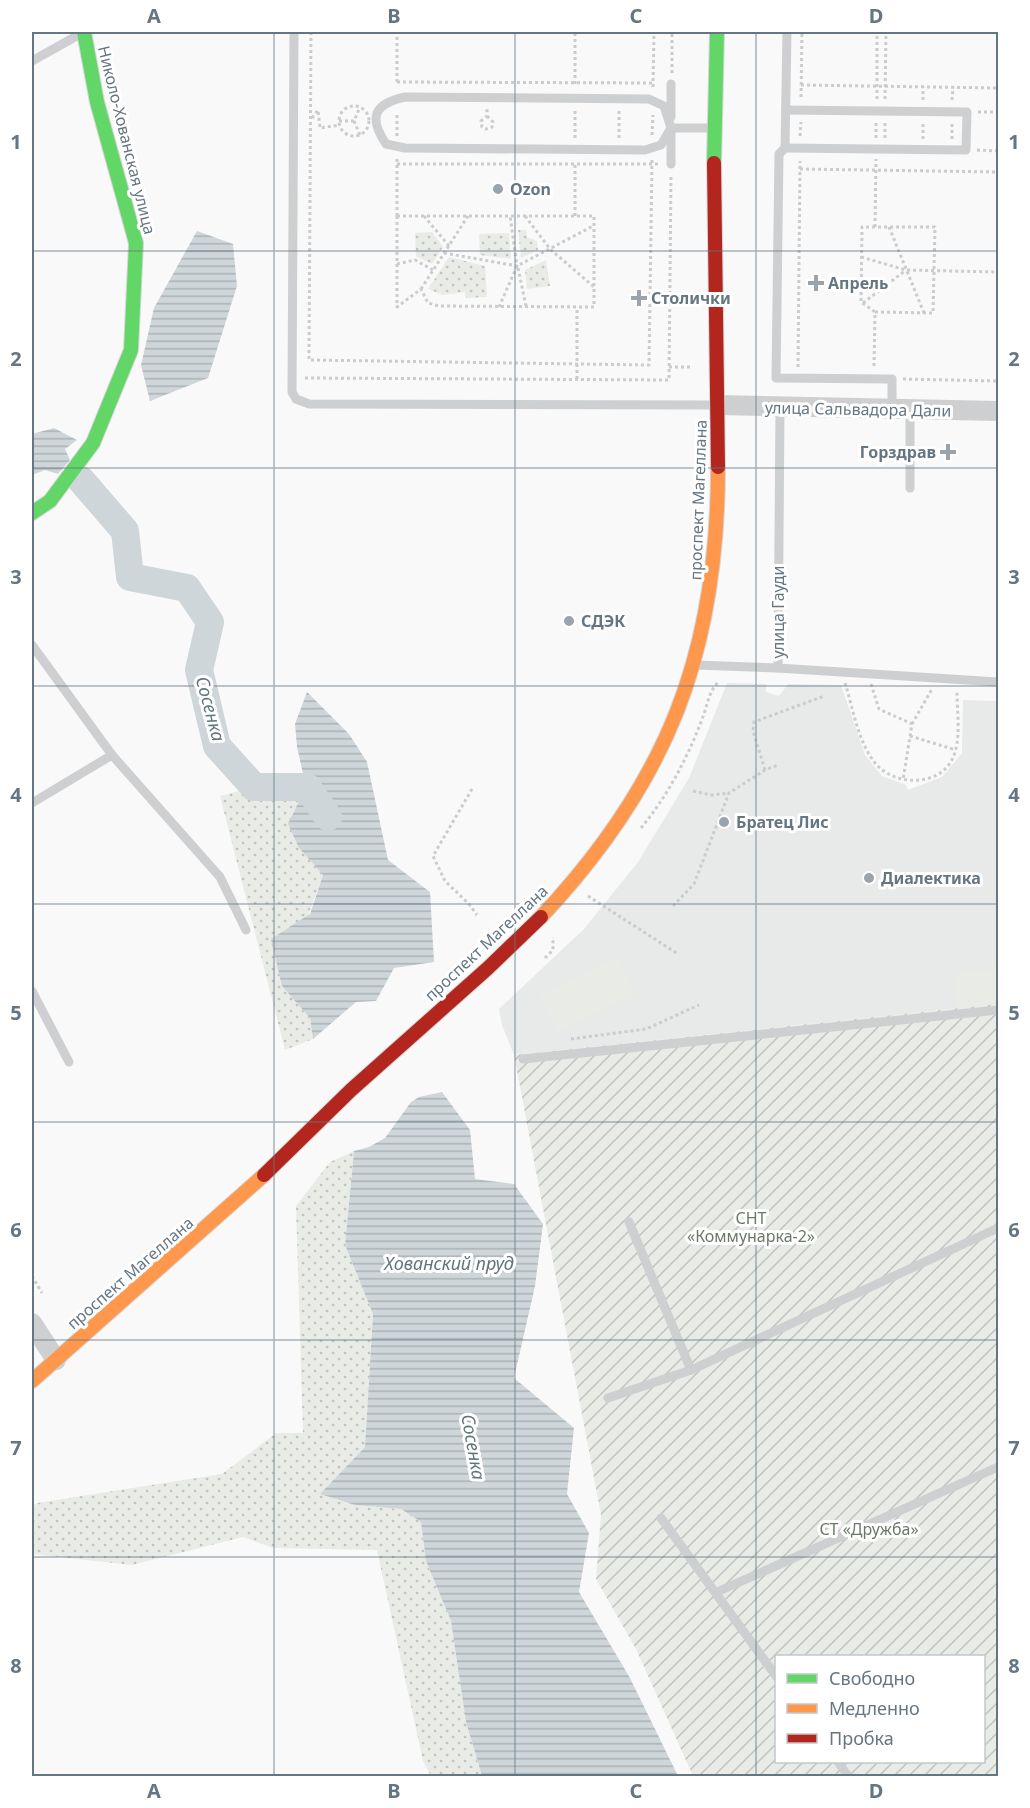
<svg xmlns="http://www.w3.org/2000/svg" width="1030" height="1808" font-family="'Noto Sans',sans-serif">
<style>
.built{fill:#e8e9e9}
.grass{fill:url(#grass-dots)}
.garden{fill:url(#garden-furrows);fill-rule:evenodd}
.pitch{fill:#e8ebe6}
.water{fill:url(#water-rules)}
.lines{fill:none;stroke-linecap:round;stroke-linejoin:round}
.river{stroke:#ced6d9;stroke-width:28}
.fast-casing{stroke:#d5d6d7;stroke-width:16}
.slow-casing{stroke:#d5d6d7;stroke-width:16}
.jam-casing{stroke:#d5d6d7;stroke-width:16}
.path{stroke:#cbcccd;stroke-width:3;stroke-dasharray:3 3;stroke-linecap:butt}
.lane{stroke:#cecfd0;stroke-width:9}
.street{stroke:#cecfd0;stroke-width:20}
.fast{stroke:#63d668;stroke-width:14}
.slow{stroke:#ff974d;stroke-width:14}
.jam{stroke:#b3261e;stroke-width:14}
.grid{fill:none;stroke:#657683;stroke-width:1.5;stroke-opacity:0.55}
.poi-dot{fill:#99a4ac;stroke:#fff;stroke-width:2}
.labels{text-anchor:middle;stroke-width:6;stroke-linejoin:round;paint-order:stroke}
.street-label{font-size:16px;fill:#657683;stroke:#fff}
.poi-label{font-size:16px;font-weight:bold;fill:#657683;stroke:#fff;text-anchor:start}
.park-label{font-size:16px;fill:#687a64;stroke:#fff}
.water-label{font-size:18px;font-style:italic;fill:#60757c;stroke:#fff}
.neatline{fill:none;stroke:#657683;stroke-width:2}
.grid-label{font-size:20px;text-anchor:middle;font-weight:bold;fill:#657683}
</style>
<defs>
<pattern id="grass-dots" width="8" height="8" patternUnits="userSpaceOnUse" patternTransform="scale(1.5)"><rect width="8" height="8" fill="#e8ebe6"/><path d="M2 2h.1M6 6h.1" fill="none" stroke="#c0c3c0" stroke-width="1.8" stroke-linecap="round"/></pattern>
<pattern id="garden-furrows" width="10" height="10" patternUnits="userSpaceOnUse" patternTransform="scale(1.5)"><rect width="10" height="10" fill="#e8ebe6"/><path d="M-1 1l2-2M0 10L10 0M9 11l2-2" fill="none" stroke="#c0c3c0"/></pattern>
<pattern id="water-rules" width="6" height="5" patternUnits="userSpaceOnUse" patternTransform="scale(1.5)"><rect width="6" height="5" fill="#ced6d9"/><path d="M0 2.5h6" fill="none" stroke="#abb2b5"/></pattern>
</defs>
<rect width="100%" height="100%" fill="#f9f9f9"/>
<path class="built" d="M 727,683 L 766,684 L 766,692 L 779,696 L 788,684 L 841,685 L 865,755 L 882,776 L 906,785 L 908,790 L 942,777 L 962,753 L 963,700 L 998,701 L 998,1004 L 514,1055 L 502,1025 L 499,1009 L 584,929 L 638,862 L 689,778 Z"/>
<g class="grass">
<path d="M 518,230 L 526,230 L 527,237 L 537,241 L 538,250 L 521,258 Z"/>
<path d="M 432,232 L 443,247 L 432,264 L 416,256 L 415,233 Z"/>
<path d="M 509,233 L 511,259 L 480,255 L 479,234 Z"/>
<path d="M 449,257 L 485,266 L 487,297 L 466,298 L 465,292 L 443,295 L 428,289 Z"/>
<path d="M 546,260 L 550,286 L 527,289 L 525,270 Z"/>
<path d="M 254,787 L 307,787 L 289,824 L 299,848 L 323,875 L 282,986 L 310,1018 L 313,1039 L 285,1050 L 220,796 Z"/>
<path d="M 354,1151 L 345,1245 L 373,1314 L 365,1447 L 320,1494 L 355,1505 L 401,1509 L 421,1522 L 426,1561 L 451,1621 L 466,1722 L 482,1776 L 431,1776 L 423,1761 L 377,1550 L 273,1548 L 243,1537 L 132,1565 L 32,1554 L 32,1506 L 37,1503 L 222,1474 L 276,1433 L 303,1433 L 296,1206 L 330,1162 Z"/>
</g>
<path class="garden" d="M 998,1004 L 998,1776 L 693,1776 L 636,1649 L 596,1579 L 601,1515 L 514,1055 ZM 776,1656 L 984,1656 L 984,1762 L 776,1762 Z"/>
<g class="pitch">
<path d="M 618,957 L 635,995 L 558,1032 L 540,995 Z"/>
<path d="M 997,969 L 998,1003 L 958,1007 L 955,973 Z"/>
</g>
<g class="water">
<path d="M 197,231 L 233,244 L 237,286 L 208,378 L 150,401 L 141,365 L 154,308 Z"/>
<path d="M 54,428 L 77,440 L 65,449 L 70,460 L 58,474 L 45,470 L 32,475 L 32,434 Z"/>
<path d="M 307,692 L 349,734 L 367,762 L 388,860 L 430,892 L 434,962 L 394,968 L 376,1001 L 356,1002 L 313,1039 L 310,1018 L 282,986 L 271,939 L 310,914 L 323,875 L 299,848 L 288,824 L 306,787 L 297,747 L 295,724 Z"/>
<path d="M 442,1092 L 470,1130 L 475,1179 L 514,1184 L 543,1224 L 535,1286 L 514,1378 L 574,1428 L 567,1494 L 589,1533 L 579,1592 L 630,1678 L 678,1776 L 482,1776 L 466,1722 L 451,1621 L 426,1561 L 421,1522 L 401,1509 L 355,1505 L 320,1494 L 365,1447 L 373,1314 L 345,1245 L 354,1151 L 369,1147 L 385,1138 L 411,1102 L 419,1097 Z"/>
</g>
<g class="lines">
<path class="river" d="M 81,480 L 125,531 L 130,577 L 187,588 L 210,622 L 199,670 L 217,746 L 254,787 L 307,787 L 328,817"/>
<g class="fast-casing">
<g id="fast">
<path d="M 714,163 L 717,32"/>
<path d="M 32,513 L 50,501 L 93,443 L 131,350 L 136,243 L 97,102 L 84,32"/>
</g>
</g>
<g class="slow-casing">
<g id="slow">
<path d="M 541,917 C 668,782 718,652 718,467"/>
<path d="M 32,1381 L 264,1175"/>
</g>
</g>
<g class="jam-casing">
<g id="jam">
<path d="M 714,163 L 718,467"/>
<path d="M 264,1175 L 351,1090 L 488,968 L 541,917"/>
</g>
</g>
<g class="path">
<path d="M 311,32 L 309,360 L 649,365 L 652,160"/>
<path d="M 882,32 L 930,32"/>
<path d="M 672,73 L 672,32"/>
<path d="M 397,82 L 653,83"/>
<path d="M 397,82 L 397,32"/>
<path d="M 575,84 L 575,32"/>
<path d="M 801,85 L 998,88"/>
<path d="M 653,87 L 654,32"/>
<path d="M 801,97 L 802,32"/>
<path d="M 877,99 L 877,32"/>
<path d="M 885,99 L 886,33"/>
<path d="M 923,100 L 923,87"/>
<path d="M 952,100 L 953,87"/>
<circle cx="354" cy="121" r="15"/>
<path d="M 978,112 L 998,112"/>
<path d="M 487,116 L 493,122 L 492,127 L 486,129 L 482,127 L 481,121 L 487,116 L 487,108"/>
<path d="M 312,118 L 318,110 L 320,128 L 340,125"/>
<path d="M 339,121 L 354,121 L 360,107"/>
<path d="M 354,121 L 360,135"/>
<path d="M 652,135 L 653,115"/>
<path d="M 397,136 L 397,112"/>
<path d="M 800,136 L 801,122"/>
<path d="M 575,138 L 575,108"/>
<path d="M 619,138 L 619,109"/>
<path d="M 876,138 L 876,123"/>
<path d="M 885,138 L 885,121"/>
<path d="M 923,139 L 923,121"/>
<path d="M 952,139 L 952,122"/>
<path d="M 977,150 L 998,151"/>
<path d="M 397,164 L 659,164"/>
<path d="M 800,169 L 998,172"/>
<path d="M 397,216 L 594,216 L 594,307 L 439,306 L 428,303 L 421,289 L 397,307 Z"/>
<path d="M 397,216 L 397,157"/>
<path d="M 424,216 L 449,246"/>
<path d="M 525,216 L 550,249 L 594,287"/>
<path d="M 575,216 L 575,162"/>
<path d="M 875,227 L 876,159"/>
<path d="M 889,227 L 924,313"/>
<path d="M 444,253 L 517,266 L 510,216"/>
<path d="M 861,257 L 906,270 L 998,272"/>
<path d="M 397,264 L 415,260 L 433,270"/>
<path d="M 518,268 L 526,306"/>
<path d="M 421,289 L 468,216"/>
<path d="M 863,303 L 906,270"/>
<path d="M 499,307 L 517,266 L 593,226"/>
<path d="M 874,366 L 875,312 L 933,313 L 935,227 L 862,227 L 861,302 L 875,312"/>
<path d="M 669,367 L 691,367"/>
<path d="M 798,367 L 800,161"/>
<path d="M 305,378 L 669,380 L 671,175"/>
<path d="M 577,379 L 577,307"/>
<path d="M 903,379 L 998,381"/>
<path d="M 845,683 C 853,708 858,743 876,764 C 895,787 943,787 954,755 C 961,737 957,710 957,691"/>
<path d="M 871,684 L 879,709 L 912,724 L 903,780"/>
<path d="M 912,724 L 932,689"/>
<path d="M 910,736 L 956,750"/>
<path d="M 765,770 L 753,731 L 754,722 L 824,696"/>
<path d="M 472,789 L 433,856 L 445,881 L 469,904 L 477,915"/>
<path d="M 693,791 L 711,795 L 729,793"/>
<path d="M 641,828 C 669,794 689,755 704,714 C 708,702 710,688 720,681"/>
<path d="M 588,896 L 678,954"/>
<path d="M 673,906 L 694,884 L 729,793 L 765,770 L 778,765"/>
<path d="M 545,958 L 553,950 L 553,937"/>
<path d="M 571,1039 L 646,1029 L 699,1005"/>
<path d="M 32,1276 L 42,1293"/>
</g>
<g class="lane">
<path d="M 294,32 L 292,392 L 296,399 L 309,404 L 715,405"/>
<path d="M 787,32 L 785,148 L 779,154 L 776,378 L 892,379 L 892,409"/>
<path d="M 32,61 L 82,33"/>
<path d="M 671,117 L 671,84"/>
<path d="M 671,128 L 661,145 L 645,150 L 405,148 L 386,144 C 368,117 374,104 405,97 L 649,99 L 664,106 L 671,128 L 713,128"/>
<path d="M 785,148 L 966,150 L 967,112 L 786,110"/>
<path d="M 671,164 L 671,131"/>
<path d="M 780,407 L 778,668 L 998,682"/>
<path d="M 910,488 L 910,409"/>
<path d="M 32,645 L 112,755 L 32,803"/>
<path d="M 696,665 L 778,668"/>
<path d="M 112,755 L 220,877 L 246,930"/>
<path d="M 32,991 L 69,1062"/>
<path d="M 523,1059 L 998,1010"/>
<path d="M 629,1222 L 691,1370"/>
<path d="M 608,1398 L 691,1370 L 998,1228"/>
<path d="M 661,1518 L 776,1676"/>
<path d="M 717,1592 L 998,1467"/>
<path d="M 838,1762 L 848,1776"/>
</g>
<g class="street">
<path d="M 718,405 L 998,411"/>
<path d="M 32,1323 L 56,1360"/>
</g>
<use href="#fast" class="fast"/>
<use href="#slow" class="slow"/>
<use href="#jam" class="jam"/>
</g>
<path class="grid" d="M 274,32 L 274,1776M 515,32 L 515,1776M 756,32 L 756,1776M 32,251 L 998,251M 32,468 L 998,468M 32,686 L 998,686M 32,904 L 998,904M 32,1122 L 998,1122M 32,1340 L 998,1340M 32,1557 L 998,1557"/>
<g class="poi-dot">
<circle cx="498" cy="189" r="6"/>
<path d="M813 274h6v6h6v6h-6v6h-6v-6h-6v-6h6z"/>
<path d="M636 289h6v6h6v6h-6v6h-6v-6h-6v-6h6z"/>
<path d="M945 443h6v6h6v6h-6v6h-6v-6h-6v-6h6z"/>
<circle cx="569" cy="621" r="6"/>
<circle cx="724" cy="822" r="6"/>
<circle cx="869" cy="878" r="6"/>
</g>
<g class="labels">
<g class="street-label">
<text transform="translate(127 140) rotate(76)" y="6">Николо-Хованская улица</text>
<text transform="translate(858 409) rotate(1)" y="6">улица Сальвадора Дали</text>
<text transform="translate(698 500) rotate(-88)" y="6">проспект Магеллана</text>
<text transform="translate(778 612) rotate(-90)" y="6">улица Гауди</text>
<text transform="translate(486 943) rotate(-43)" y="6">проспект Магеллана</text>
<text transform="translate(130 1273) rotate(-41)" y="6">проспект Магеллана</text>
</g>
<g class="poi-label">
<text x="510" y="195">Ozon</text>
<text x="828" y="289">Апрель</text>
<text x="651" y="304">Столички</text>
<text x="936" y="458" text-anchor="end">Горздрав</text>
<text x="581" y="627">СДЭК</text>
<text x="736" y="828">Братец Лис</text>
<text x="881" y="884">Диалектика</text>
</g>
<g class="park-label">
<text x="751" y="1224">СНТ<tspan x="751" dy="18">«Коммунарка-2»</tspan></text>
<text x="869" y="1535">СТ «Дружба»</text>
</g>
<g class="water-label">
<text transform="translate(210 709) rotate(75)" y="6">Сосенка</text>
<text x="449" y="1270">Хованский пруд</text>
<text transform="translate(473 1447) rotate(80)" y="6">Сосенка</text>
</g>
</g>
<rect width="1030" height="1808" fill="none" stroke="#ffffff" stroke-width="66"/>
<rect x="775" y="1655" width="210" height="108" fill="#ffffff" stroke="#c1c8cd" stroke-width="1.5"/>
<rect x="787" y="1674" width="30" height="9" fill="#63d668" stroke="#c1c8cd" stroke-width="1.5"/>
<text x="829" y="1685" font-size="18" fill="#657683">Свободно</text>
<rect x="787" y="1704" width="30" height="9" fill="#ff974d" stroke="#c1c8cd" stroke-width="1.5"/>
<text x="829" y="1715" font-size="18" fill="#657683">Медленно</text>
<rect x="787" y="1734" width="30" height="9" fill="#b3261e" stroke="#c1c8cd" stroke-width="1.5"/>
<text x="829" y="1745" font-size="18" fill="#657683">Пробка</text>
<rect x="33" y="33" width="964" height="1742" class="neatline"/>
<g class="grid-label">
<text x="154" y="23">A</text>
<text x="394" y="23">B</text>
<text x="636" y="23">C</text>
<text x="876" y="23">D</text>
<text x="16" y="149">1</text>
<text x="1014" y="149">1</text>
<text x="16" y="366">2</text>
<text x="1014" y="366">2</text>
<text x="16" y="584">3</text>
<text x="1014" y="584">3</text>
<text x="16" y="802">4</text>
<text x="1014" y="802">4</text>
<text x="16" y="1020">5</text>
<text x="1014" y="1020">5</text>
<text x="16" y="1237">6</text>
<text x="1014" y="1237">6</text>
<text x="16" y="1455">7</text>
<text x="1014" y="1455">7</text>
<text x="16" y="1673">8</text>
<text x="1014" y="1673">8</text>
<text x="154" y="1798">A</text>
<text x="394" y="1798">B</text>
<text x="636" y="1798">C</text>
<text x="876" y="1798">D</text>
</g>
</svg>
